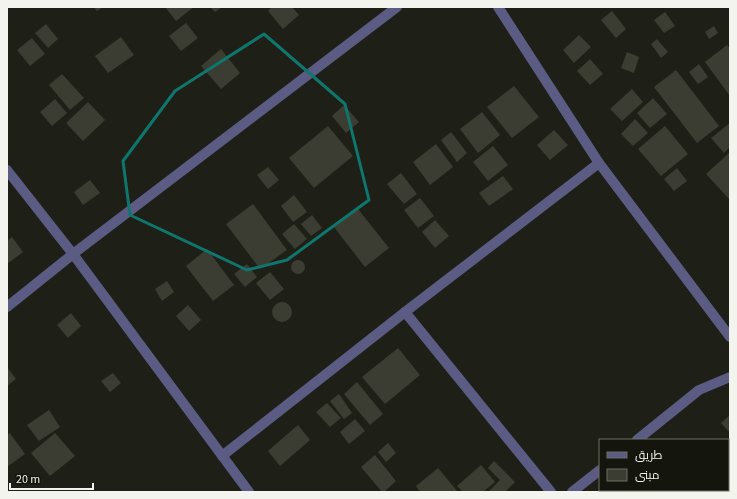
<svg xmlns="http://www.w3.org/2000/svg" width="737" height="499" font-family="'Source Sans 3',Cairo,sans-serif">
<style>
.building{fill:#3b3d32}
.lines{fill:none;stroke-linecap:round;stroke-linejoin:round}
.street{stroke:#5c5b84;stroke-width:10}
.marked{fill:none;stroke:#0f766e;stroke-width:3;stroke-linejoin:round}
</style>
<rect width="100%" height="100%" fill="#1e1f16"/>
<g class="building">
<path d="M 94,7 L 103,7 L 97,11 Z"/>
<path d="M 165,7 L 194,7 L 176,21 Z"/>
<path d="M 210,7 L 222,7 L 215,12 Z"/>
<path d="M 272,7 L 292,7 L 299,15 L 283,29 L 268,11 Z"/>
<path d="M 612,11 L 626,29 L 616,38 L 601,20 Z"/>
<path d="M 665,12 L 675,26 L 664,33 L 654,20 Z"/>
<path d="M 186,23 L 198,38 L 181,51 L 169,36 Z"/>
<path d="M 46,24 L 58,39 L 48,48 L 35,33 Z"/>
<path d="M 714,26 L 718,33 L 709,39 L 705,32 Z"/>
<path d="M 579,35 L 591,47 L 574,63 L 563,50 Z"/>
<path d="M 121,37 L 134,55 L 108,73 L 95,56 Z"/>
<path d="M 32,38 L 45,54 L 30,66 L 17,50 Z"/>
<path d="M 657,39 L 668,52 L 661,58 L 651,44 Z"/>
<path d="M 727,45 L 730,49 L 730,96 L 705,62 Z"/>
<path d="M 221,49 L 240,73 L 221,89 L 201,66 Z"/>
<path d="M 627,52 L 639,57 L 634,73 L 621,68 Z"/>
<path d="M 590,59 L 603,74 L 590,85 L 577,71 Z"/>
<path d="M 699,64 L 708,77 L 698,84 L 689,72 Z"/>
<path d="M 676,70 L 719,126 L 697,143 L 654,87 Z"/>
<path d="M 62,74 L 84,98 L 70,110 L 49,85 Z"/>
<path d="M 514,86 L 539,117 L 512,138 L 487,107 Z"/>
<path d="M 632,89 L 643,102 L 622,121 L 610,109 Z"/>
<path d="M 653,98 L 667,114 L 650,128 L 637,113 Z"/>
<path d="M 55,99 L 67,113 L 52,126 L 40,112 Z"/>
<path d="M 88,102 L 105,120 L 83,141 L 66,123 Z"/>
<path d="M 344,105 L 359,122 L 346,133 L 332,116 Z"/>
<path d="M 482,112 L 500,135 L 478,153 L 460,129 Z"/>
<path d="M 635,119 L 648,133 L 633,146 L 621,134 Z"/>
<path d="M 730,123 L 730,147 L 724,153 L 711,138 Z"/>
<path d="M 328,126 L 353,156 L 314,188 L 289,158 Z"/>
<path d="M 665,126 L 688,154 L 661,176 L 638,149 Z"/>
<path d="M 554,130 L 568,145 L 550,160 L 537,145 Z"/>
<path d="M 451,132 L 467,153 L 457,162 L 441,140 Z"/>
<path d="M 436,144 L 453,167 L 430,185 L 413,162 Z"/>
<path d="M 493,146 L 508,165 L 488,181 L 473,162 Z"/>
<path d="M 729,153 L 730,154 L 730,200 L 706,174 Z"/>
<path d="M 268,167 L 279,180 L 268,189 L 257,175 Z"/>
<path d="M 677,168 L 687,181 L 674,191 L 664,179 Z"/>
<path d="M 401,173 L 417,194 L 404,204 L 387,184 Z"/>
<path d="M 503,176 L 513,189 L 489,206 L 479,193 Z"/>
<path d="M 90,180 L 100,193 L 83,205 L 74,192 Z"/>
<path d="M 294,195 L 307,212 L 293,222 L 281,206 Z"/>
<path d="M 420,198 L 434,216 L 418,228 L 404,210 Z"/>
<path d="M 253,204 L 287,250 L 260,269 L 226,224 Z"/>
<path d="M 358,209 L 389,248 L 365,267 L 334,227 Z"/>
<path d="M 312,215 L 322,228 L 311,236 L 301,224 Z"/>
<path d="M 435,220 L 449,236 L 435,248 L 422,232 Z"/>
<path d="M 294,224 L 307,239 L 295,249 L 282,234 Z"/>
<path d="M 12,237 L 23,252 L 7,264 L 7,241 Z"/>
<path d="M 207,249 L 234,285 L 213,301 L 186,266 Z"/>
<circle cx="298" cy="267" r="7"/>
<path d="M 247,264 L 257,277 L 245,287 L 234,274 Z"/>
<path d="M 270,272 L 284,289 L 270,300 L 256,283 Z"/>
<path d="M 167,281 L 174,292 L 162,301 L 155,289 Z"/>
<circle cx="282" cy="312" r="10"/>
<path d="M 188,305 L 201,320 L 189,331 L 176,316 Z"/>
<path d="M 71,313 L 81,326 L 68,338 L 57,325 Z"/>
<path d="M 398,348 L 420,375 L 385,404 L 362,377 Z"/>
<path d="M 7,367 L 16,379 L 7,386 Z"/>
<path d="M 113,373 L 121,383 L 110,392 L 101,381 Z"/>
<path d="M 357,382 L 383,414 L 370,425 L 344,394 Z"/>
<path d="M 339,394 L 352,413 L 344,419 L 330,401 Z"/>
<path d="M 327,403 L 341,418 L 330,427 L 316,412 Z"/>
<path d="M 49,410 L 60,427 L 39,441 L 27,425 Z"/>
<path d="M 730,415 L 730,433 L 721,423 Z"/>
<path d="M 355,419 L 365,431 L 349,444 L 340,432 Z"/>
<path d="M 298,425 L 310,440 L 280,466 L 268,451 Z"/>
<path d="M 10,433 L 25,454 L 7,467 L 7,435 Z"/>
<path d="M 55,433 L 75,456 L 50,476 L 31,453 Z"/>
<path d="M 388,443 L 396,453 L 386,462 L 378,452 Z"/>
<path d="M 375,455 L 396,481 L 384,492 L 382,492 L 361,467 Z"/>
<path d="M 494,461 L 515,482 L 505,492 L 488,492 L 500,480 L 488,468 Z"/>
<path d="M 481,465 L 495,482 L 483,492 L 463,492 L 457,486 Z"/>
<path d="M 438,468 L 458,492 L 420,492 L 416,486 Z"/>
</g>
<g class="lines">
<g class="street">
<path d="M 498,7 L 599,163 L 730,337"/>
<path d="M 7,170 L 73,254 L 249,492"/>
<path d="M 7,307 L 73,254 L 397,7"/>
<path d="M 405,312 L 551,492"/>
<path d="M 637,440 L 699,390 L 730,377"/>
<path d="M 222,456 L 405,312 L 599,163"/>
<path d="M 572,492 L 600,470"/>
</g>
</g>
<path class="marked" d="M 264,34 L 345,104 L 369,200 L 287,260 L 247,270 L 130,215 L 123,161 L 175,91 Z"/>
<rect width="737" height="499" fill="none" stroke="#f2f4ed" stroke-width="16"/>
<rect x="599" y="439" width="130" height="52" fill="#14160d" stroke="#6d6f67"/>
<rect x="607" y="452" width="20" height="6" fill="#5c5b84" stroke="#6d6f67"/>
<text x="635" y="459" font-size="12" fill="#f2f4ed">طريق</text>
<rect x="607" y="469" width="20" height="12" fill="#3b3d32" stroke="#6d6f67"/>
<text x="635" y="479" font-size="12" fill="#f2f4ed">مبنى</text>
<path d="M10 483v6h83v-6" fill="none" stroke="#f2f4ed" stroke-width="2"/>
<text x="16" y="483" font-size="12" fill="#f2f4ed" stroke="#14160d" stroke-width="3" paint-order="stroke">20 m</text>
</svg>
